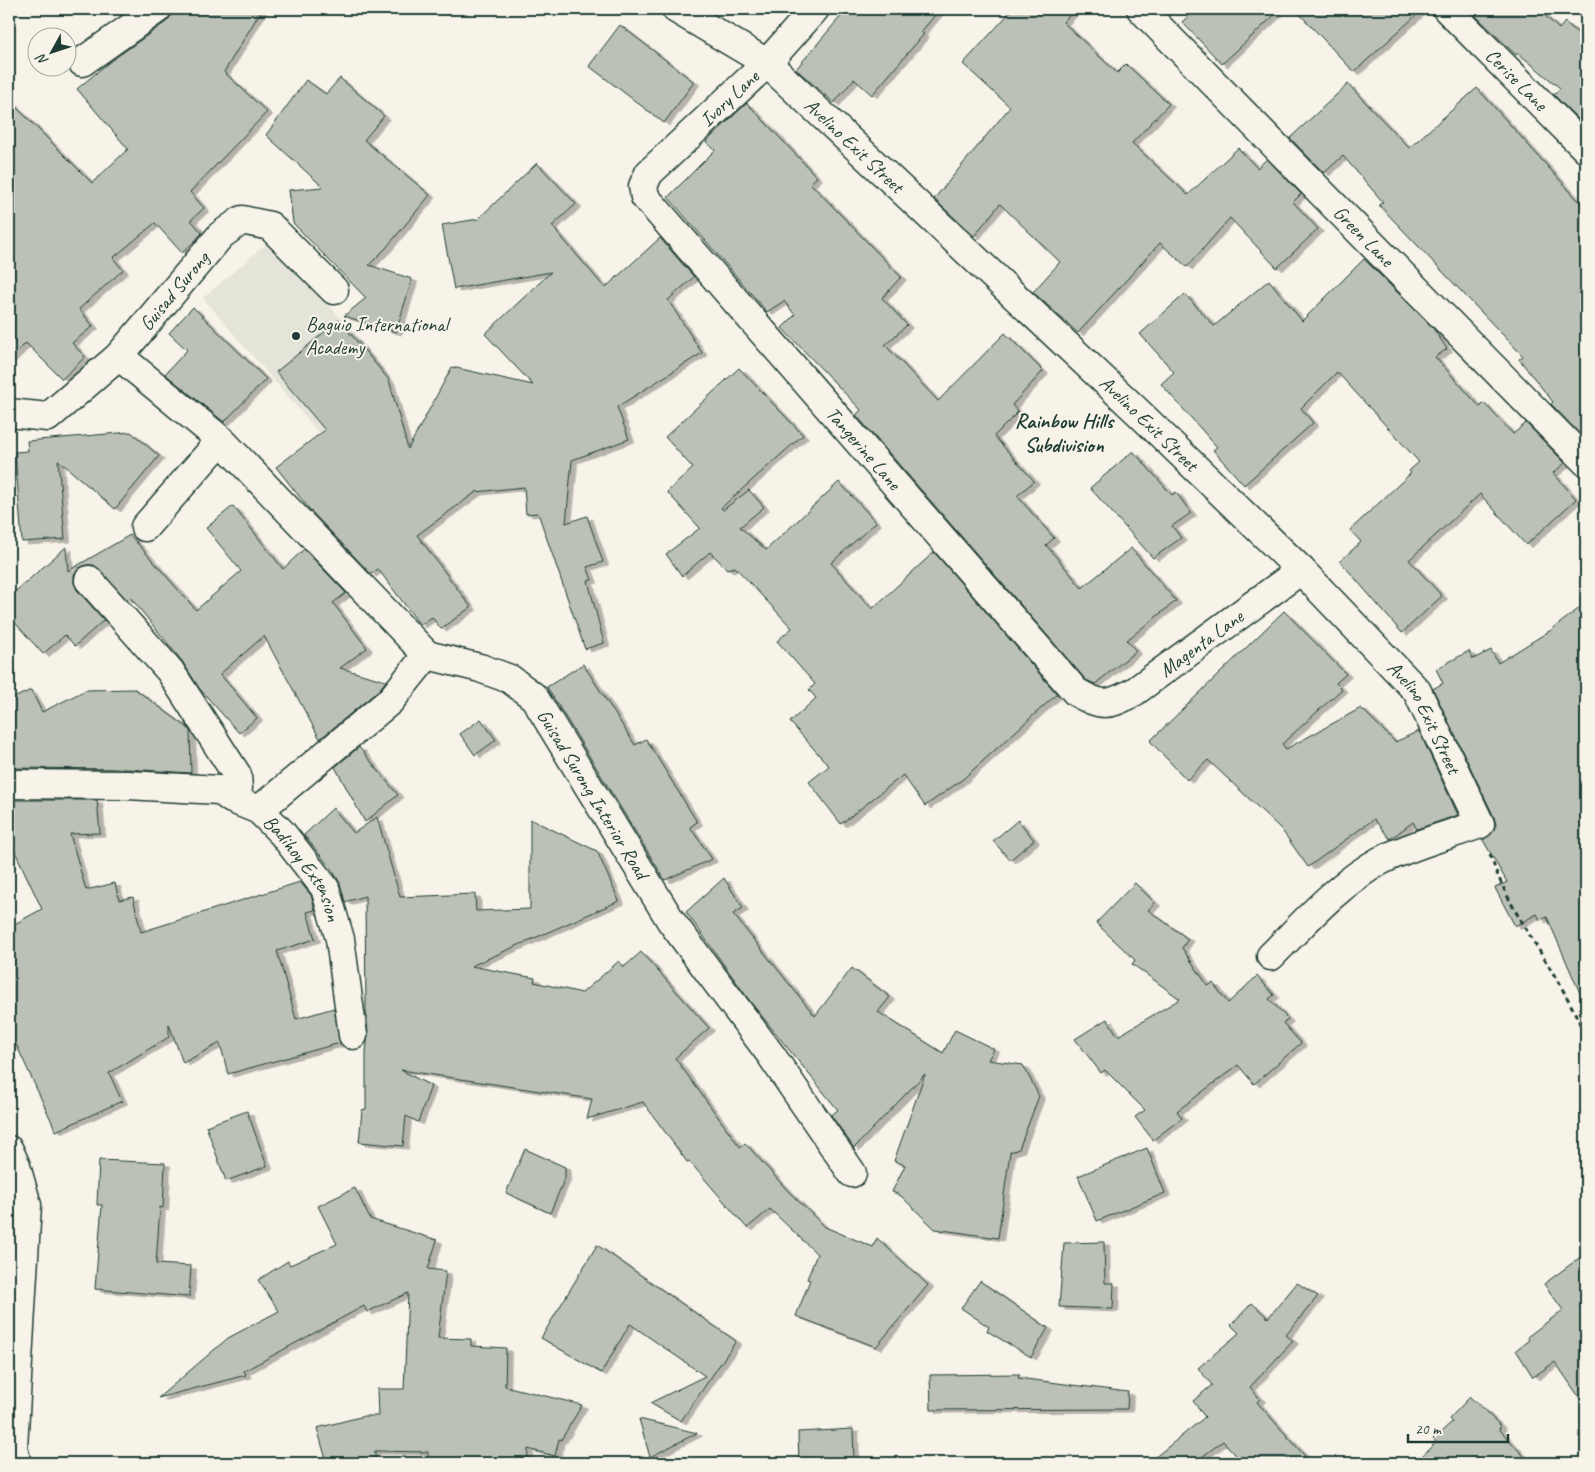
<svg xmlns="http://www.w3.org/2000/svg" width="1595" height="1472" font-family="Caveat,sans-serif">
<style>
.built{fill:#e5e4d9}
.building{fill:#bbc1b6;stroke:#1f3d34;filter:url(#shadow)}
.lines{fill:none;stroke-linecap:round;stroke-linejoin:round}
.minor-casing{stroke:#1f3d34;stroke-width:31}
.path{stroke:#1f3d34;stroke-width:3;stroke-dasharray:5 4;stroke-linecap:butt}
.minor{stroke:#f7f3e8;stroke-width:28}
.poi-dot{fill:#1f3d34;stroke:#f7f3e8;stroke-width:2}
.labels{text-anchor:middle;stroke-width:4;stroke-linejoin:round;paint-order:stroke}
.street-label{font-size:20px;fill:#1f3d34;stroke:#f7f3e8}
.poi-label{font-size:20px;fill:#1f3d34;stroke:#f7f3e8;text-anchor:start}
.neighbourhood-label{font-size:21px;font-weight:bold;fill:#1f3d34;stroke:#f7f3e8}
</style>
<defs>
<filter id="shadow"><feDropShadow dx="5.5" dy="3" stdDeviation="0" flood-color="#0004"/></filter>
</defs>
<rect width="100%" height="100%" fill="#f7f3e8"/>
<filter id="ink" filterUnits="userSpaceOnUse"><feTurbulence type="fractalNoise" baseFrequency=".02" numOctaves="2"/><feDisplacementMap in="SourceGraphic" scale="10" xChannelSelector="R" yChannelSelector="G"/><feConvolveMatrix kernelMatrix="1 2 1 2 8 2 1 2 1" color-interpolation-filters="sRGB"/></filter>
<g filter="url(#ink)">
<path class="built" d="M 272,239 L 388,374 L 319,433 L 203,298 Z"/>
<g class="building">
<path d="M 172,9 L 262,9 L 224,72 L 267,112 L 190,192 L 204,208 L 191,220 L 202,233 L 194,242 L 182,253 L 155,223 L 113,258 L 123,270 L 79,309 L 93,326 L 72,343 L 85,357 L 62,379 L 26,343 L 9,360 L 9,100 L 92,183 L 128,149 L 77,89 L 108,63 L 166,22 L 171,16 Z"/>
<path d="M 847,9 L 940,9 L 921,32 L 924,34 L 872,95 L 854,79 L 834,103 L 796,69 Z"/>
<path d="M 1013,9 L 1076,9 L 1063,22 L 1117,73 L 1126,64 L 1169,104 L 1132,143 L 1188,195 L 1238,148 L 1257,168 L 1267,159 L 1301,194 L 1293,202 L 1318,229 L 1277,268 L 1230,218 L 1187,267 L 1160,243 L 1078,333 L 1033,292 L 1060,262 L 1000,204 L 974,236 L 934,199 L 1010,107 L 963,64 Z"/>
<path d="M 1196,9 L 1281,9 L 1222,64 L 1182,22 Z"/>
<path d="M 1295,9 L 1423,9 L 1354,72 Z"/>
<path d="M 1469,9 L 1538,9 L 1559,29 L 1565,22 L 1586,40 L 1586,127 L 1554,95 L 1560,88 L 1518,53 L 1516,55 Z"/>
<path d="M 620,25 L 694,82 L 664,123 L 589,66 Z"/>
<path d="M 340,78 L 384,116 L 364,140 L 430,195 L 386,248 L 369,265 L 412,279 L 396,332 L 344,316 L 366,298 L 293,223 L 289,190 L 323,187 L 266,135 L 306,80 L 326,94 Z"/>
<path d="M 1348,84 L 1409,148 L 1477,88 L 1586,209 L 1586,440 L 1551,404 L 1553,402 L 1519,359 L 1523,356 L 1379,205 L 1383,202 L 1343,156 L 1324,173 L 1290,138 Z"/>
<path d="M 747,103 L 817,177 L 810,183 L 901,277 L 882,298 L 907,325 L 885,345 L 938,401 L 1005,333 L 1043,371 L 1012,405 L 1018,412 L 994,436 L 1034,481 L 1017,496 L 1054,538 L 1046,545 L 1082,588 L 1131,548 L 1176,601 L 1127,640 L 1136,651 L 1095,684 L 1086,680 L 856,415 L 861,410 L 782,328 L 795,315 L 784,301 L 767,312 L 668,197 L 715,150 L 706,142 Z"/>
<path d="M 537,163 L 576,204 L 552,226 L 605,288 L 660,238 L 694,277 L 668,300 L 702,353 L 617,407 L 629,439 L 572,460 L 566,523 L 587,516 L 603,562 L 587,567 L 592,580 L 588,581 L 604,643 L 585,649 L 538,513 L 526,514 L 524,487 L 476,492 L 417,535 L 471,607 L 441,629 L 432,617 L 420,625 L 378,569 L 371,574 L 310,510 L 276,467 L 325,430 L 276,372 L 339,320 L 389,380 L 408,449 L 452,367 L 533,385 L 485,334 L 551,272 L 454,289 L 442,225 L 478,219 Z"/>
<path d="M 1364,259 L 1433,328 L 1447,349 L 1435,357 L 1480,407 L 1484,403 L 1513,434 L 1526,423 L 1565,463 L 1553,473 L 1576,499 L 1526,545 L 1480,494 L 1409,560 L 1442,596 L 1402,633 L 1340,561 L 1361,542 L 1350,530 L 1411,473 L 1409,471 L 1419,462 L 1337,372 L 1301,408 L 1313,423 L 1244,485 L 1213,450 L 1217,447 L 1161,384 L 1174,372 L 1140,334 L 1185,294 L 1214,326 L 1269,280 L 1302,321 Z"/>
<path d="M 193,307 L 266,379 L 224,422 L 165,374 L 187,350 L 169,333 Z"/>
<path d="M 739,368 L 803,435 L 721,508 L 723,510 L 749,490 L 764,507 L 740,527 L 766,550 L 839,482 L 876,522 L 831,563 L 872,609 L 934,552 L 1057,694 L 963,779 L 925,806 L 903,775 L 841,824 L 809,782 L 829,766 L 790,722 L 816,698 L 809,690 L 815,684 L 777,641 L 792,628 L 735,567 L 727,569 L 710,552 L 682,576 L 666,554 L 700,528 L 667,492 L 693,468 L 665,437 Z"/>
<path d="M 131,432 L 159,456 L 115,509 L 58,460 L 65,539 L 22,542 L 15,452 L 28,451 L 27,441 Z"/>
<path d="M 1133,451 L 1172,495 L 1176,492 L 1191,513 L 1172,526 L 1181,538 L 1153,558 L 1090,488 Z"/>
<path d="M 233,506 L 283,569 L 304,549 L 346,593 L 333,603 L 367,648 L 340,668 L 386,681 L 379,690 L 320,739 L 264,636 L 220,674 L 257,718 L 239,733 L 199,688 L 182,661 L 130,597 L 127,600 L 94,565 L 86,565 L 79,568 L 74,575 L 74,583 L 77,590 L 104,620 L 75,646 L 65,635 L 43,654 L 9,616 L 9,597 L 66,547 L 68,571 L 130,535 L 196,610 L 241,571 L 206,528 Z"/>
<path d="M 1586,603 L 1586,1007 L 1547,917 L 1540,920 L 1537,914 L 1515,926 L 1495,888 L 1507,882 L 1483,840 L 1492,833 L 1496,825 L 1494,817 L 1433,689 L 1443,683 L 1436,669 L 1469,651 L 1473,659 L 1491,650 L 1498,663 L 1551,630 Z"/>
<path d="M 1284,611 L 1346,674 L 1336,683 L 1342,689 L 1282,744 L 1286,749 L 1361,708 L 1395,742 L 1419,731 L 1458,815 L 1417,829 L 1413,822 L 1390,839 L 1374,819 L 1308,867 L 1281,829 L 1208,760 L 1187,780 L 1150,741 Z"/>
<path d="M 583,664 L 635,745 L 646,739 L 697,822 L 690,827 L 712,859 L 665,880 L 547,687 Z"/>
<path d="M 135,689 L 188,728 L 190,731 L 191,773 L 127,769 L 9,768 L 9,700 L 31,690 L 42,712 L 86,690 Z"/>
<path d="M 481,719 L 496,740 L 475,755 L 460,734 Z"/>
<path d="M 359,747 L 398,795 L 365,822 L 335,767 Z"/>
<path d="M 9,800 L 97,800 L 100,833 L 70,834 L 86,890 L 115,883 L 119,900 L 133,897 L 141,932 L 300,882 L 311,895 L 315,910 L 307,912 L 315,939 L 277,951 L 296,1019 L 334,1008 L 340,1043 L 228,1074 L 220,1043 L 183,1063 L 169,1024 L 169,1037 L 109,1073 L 122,1101 L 56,1131 L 16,1044 L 9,1048 L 9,927 L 42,909 L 9,839 Z"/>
<path d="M 333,808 L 354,833 L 377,817 L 400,897 L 475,894 L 476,911 L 530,909 L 530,819 L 597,851 L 619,901 L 471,966 L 535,978 L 534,982 L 582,993 L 619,961 L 624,967 L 641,952 L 709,1028 L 675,1058 L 740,1147 L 745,1143 L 788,1191 L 825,1227 L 873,1247 L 877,1238 L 928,1285 L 876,1347 L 796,1316 L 810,1280 L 807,1279 L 817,1254 L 770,1209 L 747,1228 L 689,1161 L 687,1162 L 643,1102 L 587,1119 L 592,1099 L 401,1070 L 431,1086 L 418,1122 L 406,1116 L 403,1146 L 359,1142 L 362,1110 L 366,1109 L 366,1052 L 368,1033 L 366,1011 L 365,896 L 345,902 L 340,883 L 333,871 L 304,835 Z"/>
<path d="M 1018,820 L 1034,840 L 1010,860 L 993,841 Z"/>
<path d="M 724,878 L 743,908 L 733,914 L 815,1016 L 852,968 L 890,997 L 878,1012 L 943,1053 L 955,1030 L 994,1049 L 988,1060 L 1023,1065 L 1039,1096 L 1019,1149 L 1010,1152 L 998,1238 L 935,1229 L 900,1195 L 892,1192 L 905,1165 L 894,1161 L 925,1074 L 854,1148 L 831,1115 L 838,1110 L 752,1004 L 686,912 Z"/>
<path d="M 1135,883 L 1155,903 L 1148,910 L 1188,939 L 1182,948 L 1208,986 L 1213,983 L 1228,1003 L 1257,976 L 1274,995 L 1269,999 L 1288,1019 L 1283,1023 L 1301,1043 L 1254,1084 L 1238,1065 L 1177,1111 L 1182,1118 L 1153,1140 L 1135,1117 L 1145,1110 L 1105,1070 L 1101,1073 L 1075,1039 L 1107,1019 L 1118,1036 L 1180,999 L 1132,964 L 1135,960 L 1096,923 Z"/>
<path d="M 247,1111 L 267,1166 L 226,1181 L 206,1126 Z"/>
<path d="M 1147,1148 L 1165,1193 L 1097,1221 L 1078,1176 Z"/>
<path d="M 525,1149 L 565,1167 L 565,1178 L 550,1213 L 506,1193 Z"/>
<path d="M 99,1160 L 165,1163 L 163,1208 L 160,1207 L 156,1264 L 191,1266 L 189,1297 L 95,1289 L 102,1205 L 97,1205 Z"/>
<path d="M 355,1188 L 370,1219 L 437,1240 L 428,1269 L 446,1271 L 438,1338 L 471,1339 L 471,1346 L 506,1348 L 505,1386 L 582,1405 L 561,1440 L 559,1439 L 555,1456 L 528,1449 L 527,1463 L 428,1463 L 428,1452 L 375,1451 L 375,1458 L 362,1460 L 362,1463 L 327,1463 L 317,1428 L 364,1416 L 378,1416 L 377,1389 L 404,1389 L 408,1293 L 367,1312 L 364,1306 L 244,1371 L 246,1375 L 158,1398 L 228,1338 L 279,1311 L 258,1280 L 288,1261 L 290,1265 L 337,1244 L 318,1206 Z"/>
<path d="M 1104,1242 L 1105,1283 L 1114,1283 L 1113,1309 L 1059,1307 L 1064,1243 Z"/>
<path d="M 597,1245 L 736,1341 L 681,1421 L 650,1403 L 705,1376 L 630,1324 L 601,1373 L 541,1338 Z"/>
<path d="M 1586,1253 L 1586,1407 L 1555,1362 L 1533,1377 L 1516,1350 L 1529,1340 L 1527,1337 L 1563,1310 L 1544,1284 Z"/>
<path d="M 980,1281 L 1048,1328 L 1031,1357 L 987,1331 L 989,1327 L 961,1308 Z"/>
<path d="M 1297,1283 L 1318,1296 L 1286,1335 L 1293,1341 L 1250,1387 L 1260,1399 L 1257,1402 L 1311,1463 L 1243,1463 L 1223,1441 L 1194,1463 L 1148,1463 L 1205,1417 L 1193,1401 L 1212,1385 L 1198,1368 L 1239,1333 L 1231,1325 L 1252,1303 L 1268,1318 Z"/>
<path d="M 1020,1374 L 1018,1378 L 1128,1392 L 1127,1409 L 931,1410 L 930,1375 Z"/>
<path d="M 1470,1397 L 1501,1426 L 1499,1429 L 1530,1463 L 1415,1463 L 1436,1442 L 1433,1439 L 1452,1422 L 1449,1419 Z"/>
<path d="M 639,1419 L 697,1433 L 650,1457 Z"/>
<path d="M 853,1429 L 854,1463 L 799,1463 L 798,1432 Z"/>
</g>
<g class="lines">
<g class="minor-casing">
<g id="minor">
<path id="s1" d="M 676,9 L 767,63 L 1139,413 L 1301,570 L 1417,691 L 1480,824 C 1447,836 1411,845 1380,861 C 1337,885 1305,922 1271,956"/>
<path id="s2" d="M 815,9 L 767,63 L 649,173 L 643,186 L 645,197 L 654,207 L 1076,692 C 1102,707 1108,706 1134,692 L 1301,570"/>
<path id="s3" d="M 1141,9 L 1586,462"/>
<path id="s4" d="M 1447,9 L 1586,149"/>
<path d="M 82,62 L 157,9"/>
<path d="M 119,356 L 221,440 L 427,655"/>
<path id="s5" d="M 9,413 L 48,417 L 119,356 L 221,235 L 242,220 L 270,226 L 334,290"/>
<path d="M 145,527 L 221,440"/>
<path d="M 89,580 L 170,671 L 237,775 L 238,788 L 232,799"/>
<path id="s6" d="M 427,655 L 480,668 L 510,679 L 534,697 L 671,921 L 771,1055 L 852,1173"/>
<path id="s7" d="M 9,784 L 127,785 L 219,790 L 232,799 L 259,810 L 282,833 L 325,888 L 340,939 L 353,1035"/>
<path d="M 259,810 L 390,701 L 427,655"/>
<path d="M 9,1150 L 16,1166 L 27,1205 L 13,1448 L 17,1463"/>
</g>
</g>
<path class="path" d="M 1490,854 C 1511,921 1562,973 1586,1039"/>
<use href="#minor" class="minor"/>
</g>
</g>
<circle class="poi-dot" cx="296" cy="336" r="5"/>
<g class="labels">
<g class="street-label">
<text dy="7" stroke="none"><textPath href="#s4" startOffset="99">Cerise Lane</textPath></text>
<text transform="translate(729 98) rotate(-43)" y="7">Ivory Lane</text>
<text dy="7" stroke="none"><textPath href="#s1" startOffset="226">Avelino Exit Street</textPath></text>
<text dy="7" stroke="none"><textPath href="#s3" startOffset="318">Green Lane</textPath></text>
<text dy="7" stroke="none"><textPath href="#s5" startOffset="218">Guisad Surong</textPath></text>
<text dy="7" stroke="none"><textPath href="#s1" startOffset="631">Avelino Exit Street</textPath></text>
<text dy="7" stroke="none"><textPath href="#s2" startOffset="592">Tangerine Lane</textPath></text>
<text dy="7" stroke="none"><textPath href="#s2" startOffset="1061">Magenta Lane</textPath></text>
<text dy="7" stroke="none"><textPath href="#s1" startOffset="1036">Avelino Exit Street</textPath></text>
<text dy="7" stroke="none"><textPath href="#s6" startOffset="230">Guisad Surong Interior Road</textPath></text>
<text dy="7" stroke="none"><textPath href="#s7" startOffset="329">Badihoy Extension</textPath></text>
</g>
<g class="poi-label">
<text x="306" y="331">Baguio International<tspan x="306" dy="23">Academy</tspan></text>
</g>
<g class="neighbourhood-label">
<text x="1064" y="428">Rainbow Hills<tspan x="1064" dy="24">Subdivision</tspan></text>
</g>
</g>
<rect width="1595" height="1472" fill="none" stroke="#f7f3e8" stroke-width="30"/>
<rect x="15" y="15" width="1565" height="1442" fill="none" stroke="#1f3d34" stroke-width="2" filter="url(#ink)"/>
<g transform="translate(52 52) rotate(230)"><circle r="24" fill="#f7f3e8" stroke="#a1aaa0"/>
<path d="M0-4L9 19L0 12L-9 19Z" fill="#1f3d34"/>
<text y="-8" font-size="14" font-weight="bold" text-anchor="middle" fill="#1f3d34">N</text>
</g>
<path d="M1408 1434v8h100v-8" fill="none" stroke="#1f3d34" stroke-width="2.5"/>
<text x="1415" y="1434" font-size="15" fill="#1f3d34" stroke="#f7f3e8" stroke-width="4" paint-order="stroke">20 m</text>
</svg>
